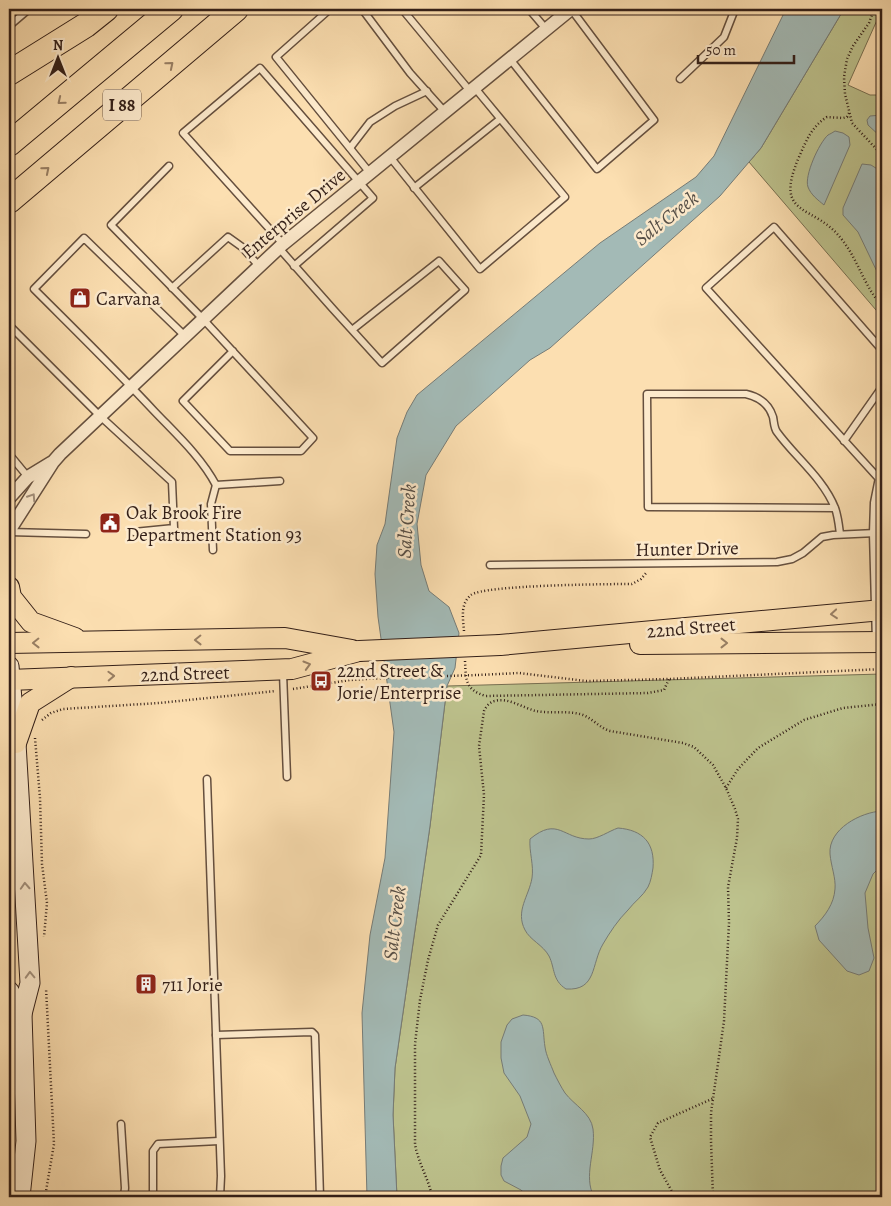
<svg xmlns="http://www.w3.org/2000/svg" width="891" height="1206" font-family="Alegreya,serif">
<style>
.green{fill:#bdc28d;stroke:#787052}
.water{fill:#a3bab6;stroke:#767c77}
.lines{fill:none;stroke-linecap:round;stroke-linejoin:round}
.lane-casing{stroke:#654f3e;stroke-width:9}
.street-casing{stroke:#654f3e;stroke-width:15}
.secondary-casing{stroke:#331f18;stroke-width:21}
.primary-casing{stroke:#331f18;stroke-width:22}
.highway-casing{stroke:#331f18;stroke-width:26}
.path{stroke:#331f18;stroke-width:2.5;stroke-dasharray:1 2.5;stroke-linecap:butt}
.lane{stroke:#fdeacc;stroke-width:6}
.street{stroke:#fdeacc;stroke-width:12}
.secondary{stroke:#fdeacc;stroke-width:19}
.primary{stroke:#fcdfb1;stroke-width:20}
.highway{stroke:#fcdfb1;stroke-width:24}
.primary-bridge-casing{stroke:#331f18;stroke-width:22;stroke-linecap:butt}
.path-bridge{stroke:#331f18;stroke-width:2.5;stroke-dasharray:1 2.5;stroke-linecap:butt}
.primary-bridge{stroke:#fcdfb1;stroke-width:20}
.oneway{stroke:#987f64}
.oneway2{stroke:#a28f7b}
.labels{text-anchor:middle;stroke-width:5;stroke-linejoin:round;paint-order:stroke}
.shield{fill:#fdeacc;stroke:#705c4e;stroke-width:1}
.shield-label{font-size:18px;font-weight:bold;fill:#331f18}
.street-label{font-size:19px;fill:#331f18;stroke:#fdeacc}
.poi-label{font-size:19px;fill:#331f18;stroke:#fdeacc;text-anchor:start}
.water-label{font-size:20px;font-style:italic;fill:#554e47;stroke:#fdeacc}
</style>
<rect width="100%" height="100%" fill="#fcdfb1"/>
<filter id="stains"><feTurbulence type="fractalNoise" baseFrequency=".004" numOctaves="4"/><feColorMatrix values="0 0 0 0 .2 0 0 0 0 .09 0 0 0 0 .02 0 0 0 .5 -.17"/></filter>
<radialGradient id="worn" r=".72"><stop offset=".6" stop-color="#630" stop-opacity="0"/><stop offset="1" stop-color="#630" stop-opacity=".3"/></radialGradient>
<g class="green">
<path d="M 844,9 L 882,9 L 848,85 L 870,95 L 882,95 L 882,317 L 749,162 L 761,148 Z"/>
<path d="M 882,674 L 882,1197 L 397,1197 L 393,1115 L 395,1068 L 430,826 L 447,686 Z"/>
</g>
<g class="water">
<path d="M 786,9 L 844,9 L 761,148 L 720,196 L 550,348 L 530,360 L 456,426 L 426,475 L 417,524 L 421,565 L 429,591 L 449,607 L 459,633 L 455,668 L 447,686 L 430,826 L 395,1068 L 393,1115 L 397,1197 L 367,1197 L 362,1013 L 370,935 L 385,858 L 394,732 L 378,617 L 375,574 L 377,545 L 385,524 L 397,438 L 407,412 L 417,395 L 600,243 L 696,177 L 714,156 Z"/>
<path d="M 882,115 L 882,138 L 868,125 L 867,120 L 870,116 Z"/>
<path d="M 835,131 L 843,133 L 849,137 L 850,145 L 824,205 C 818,200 811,195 808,187 C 804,176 819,143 828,135 C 830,134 832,133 835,131 Z"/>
<path d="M 862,164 L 871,165 L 882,172 L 882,282 L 858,232 L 843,215 L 843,208 Z"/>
<path d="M 882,811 L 882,865 L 873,874 L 865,893 L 868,928 L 874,958 L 869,971 L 859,975 L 847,971 L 819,940 L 815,926 C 825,916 834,904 835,889 C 836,878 831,866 830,854 C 828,829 861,812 882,811 Z"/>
<path d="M 618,828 C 643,830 655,843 653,868 C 652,874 651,881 648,887 C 643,896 634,902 628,910 C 618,920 610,932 603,944 C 591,964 597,991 566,989 C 552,980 555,968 549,956 C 543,945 530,940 525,930 C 515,911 529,896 532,878 C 534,865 529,852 530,839 C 558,816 563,839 589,839 C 598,839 609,831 618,828 Z"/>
<path d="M 523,1015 C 547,1017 542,1028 545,1047 C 546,1055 551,1065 554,1073 C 557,1079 561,1087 565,1093 C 574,1105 591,1113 593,1129 C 596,1152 583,1176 594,1197 L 529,1197 L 521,1190 L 504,1181 L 501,1175 L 501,1166 L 503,1158 L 527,1137 L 531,1124 L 520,1096 L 504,1073 L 501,1058 L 501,1042 L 507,1025 L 512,1019 Z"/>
</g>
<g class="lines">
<g class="lane-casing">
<g id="lane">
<path d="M 330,9 L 276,57 L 370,173"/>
<path d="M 362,9 L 410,73 L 445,112"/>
<path d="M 402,9 L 470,91"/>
<path d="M 529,9 L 546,29"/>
<path d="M 554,9 L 561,17"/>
<path d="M 9,26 L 29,9"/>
<path d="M 510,59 L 597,169 L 654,120 L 571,9"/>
<path d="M 680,79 L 724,37 L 735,9"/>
<path d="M 350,148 L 370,122 L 395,106 L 427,91"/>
<path d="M 390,157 L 480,269 L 565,197 L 475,88"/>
<path d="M 169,166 L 111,225 L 203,319 L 313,438 L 301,451 L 230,451 L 183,401 L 233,351"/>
<path d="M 414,188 L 500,119"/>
<path d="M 283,244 L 183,133 L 260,68 L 373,198 L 294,266"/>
<path d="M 279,248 C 313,287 347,325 382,363 L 465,290 L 439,261 L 352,330"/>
<path d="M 172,288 L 228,237 L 242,247 L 259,266"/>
<path d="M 9,328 L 10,326 L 100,416 L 172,482 L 174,528 L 134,532"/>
<path d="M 185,336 L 84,238 L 34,289 C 75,330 116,370 155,412 C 177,435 201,457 216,485 L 280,481"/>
<path d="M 844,441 L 882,387"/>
<path d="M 9,454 L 28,477"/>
<path d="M 881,481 L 706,288 L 774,227 L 882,350"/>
<path d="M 835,508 L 648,507 L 647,394 L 746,394 C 759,397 769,404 773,417 C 774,422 774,428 777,432 C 795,457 823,478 835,508 C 838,516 839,526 840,534"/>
<path d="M 9,532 L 86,534"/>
<path d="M 213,550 L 211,504 L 216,485"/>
<path d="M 490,565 L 777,562 L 792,559 L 803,553 L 822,537 L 833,535 L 876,533"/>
<path d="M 283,673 L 287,777"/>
<path d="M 207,779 L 221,1176 L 220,1197"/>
<path d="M 216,1035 L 312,1032 L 315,1035 L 320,1197"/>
<path d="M 121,1124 L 125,1188 L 124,1197"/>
<path d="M 153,1197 L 153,1151 L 158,1144 L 219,1141"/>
</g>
</g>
<g class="street-casing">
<g id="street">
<path d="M 9,498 L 28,477 L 51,463"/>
<path d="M 9,531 L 53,462 L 60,454 L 283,244 L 571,9"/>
<path d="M 879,642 L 876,533 L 877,503 L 882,478"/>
</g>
</g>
<g class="secondary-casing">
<g id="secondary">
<path d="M 9,666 L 16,743 L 30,983 L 22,1014 L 26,1141 L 20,1197"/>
<path d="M 9,991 L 22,1014"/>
</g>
</g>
<g class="primary-casing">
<g id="primary">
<path d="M 9,587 L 11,597 L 31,622 L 75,638"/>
<path d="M 9,643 L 285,638 L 352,650"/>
<path d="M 640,644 L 882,642"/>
<path d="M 500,645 L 882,610"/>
<path d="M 9,680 L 292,669 L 359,651"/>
<path d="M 16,743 L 30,703 L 71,677"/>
</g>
</g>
<g class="highway-casing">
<g id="highway">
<path d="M 9,73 L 86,25 L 106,9"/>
<path d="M 9,144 L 171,9"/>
<path d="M 9,201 L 236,9"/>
</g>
</g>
<g class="path">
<path d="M 874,9 L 869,23 L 853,46 L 847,59 L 844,77 L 845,94 L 852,123 L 882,155"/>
<path d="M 849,113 L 847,117 L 843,118 L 827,117 C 812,126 806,141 799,157 C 772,220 815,202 843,241 C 859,262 864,286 882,306"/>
<path d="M 464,631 C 463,618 460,604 471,595 C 483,585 609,584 632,584 L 641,579 L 647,572"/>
<path d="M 465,661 C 466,680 465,690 486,696 L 648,693 L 664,690 L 669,679"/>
<path d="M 478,675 L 519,673 L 586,681 L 669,679 L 882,669"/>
<path d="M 293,689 L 350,680 L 384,678"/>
<path d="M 42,720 L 51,713 L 63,709 L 159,703 L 276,691"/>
<path d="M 35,738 L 40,798 L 42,864 L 47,903 L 44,937"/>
<path d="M 726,788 L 738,769 L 758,748 L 804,720 L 843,708 L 882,704"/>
<path d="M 45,1197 L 54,1144 L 46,988"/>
<path d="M 432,1197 C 429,1179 418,1163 415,1144 L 415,1044 L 420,1000 L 428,960 L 438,925 L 481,855 L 484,795 L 479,746 L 484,711 C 486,707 489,702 495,701 C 508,697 523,708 536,711 C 551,714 569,710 583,715 C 593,719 600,728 610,731 L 683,743 L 694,747 L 713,765 L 726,788 L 735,809 L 738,819 L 737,838 L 728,887 L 729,923 L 724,1021 L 711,1113 L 711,1141 L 713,1197"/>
<path d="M 675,1197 L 660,1170 L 650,1137 L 658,1123 L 714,1098"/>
</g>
<use href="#lane" class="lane"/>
<use href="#street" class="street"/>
<use href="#secondary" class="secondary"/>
<use href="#primary" class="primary"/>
<use href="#highway" class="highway"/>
<g class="primary-bridge-casing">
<path id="primary-bridge" d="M 359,651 L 500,645"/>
</g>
<path class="path-bridge" d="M 384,678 L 478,675"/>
<use href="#primary-bridge" class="primary-bridge"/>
</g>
<defs><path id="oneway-chevron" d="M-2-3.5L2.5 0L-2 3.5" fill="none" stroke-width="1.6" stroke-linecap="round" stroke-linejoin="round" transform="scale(1.25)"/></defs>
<g class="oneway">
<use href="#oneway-chevron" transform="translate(170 65) rotate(-40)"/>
<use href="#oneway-chevron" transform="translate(61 101) rotate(141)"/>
<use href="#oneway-chevron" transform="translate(46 170) rotate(-40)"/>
<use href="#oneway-chevron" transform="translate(834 614) rotate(175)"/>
<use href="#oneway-chevron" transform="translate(198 640) rotate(179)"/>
<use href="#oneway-chevron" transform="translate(36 643) rotate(179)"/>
<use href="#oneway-chevron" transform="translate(724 643)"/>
<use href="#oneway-chevron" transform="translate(307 665) rotate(-16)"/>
<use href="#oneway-chevron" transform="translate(111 676) rotate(-2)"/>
</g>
<g class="oneway2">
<use href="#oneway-chevron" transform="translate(32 497) rotate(-57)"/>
<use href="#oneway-chevron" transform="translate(25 886) rotate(-93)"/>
<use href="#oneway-chevron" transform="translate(30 975) rotate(-92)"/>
</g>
<defs>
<g id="shop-square" transform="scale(1.125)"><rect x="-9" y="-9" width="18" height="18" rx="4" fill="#8f2418" stroke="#fdeacc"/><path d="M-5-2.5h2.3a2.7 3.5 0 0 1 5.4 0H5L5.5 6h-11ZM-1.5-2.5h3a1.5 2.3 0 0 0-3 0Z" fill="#fff"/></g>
<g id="civic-square" transform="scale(1.125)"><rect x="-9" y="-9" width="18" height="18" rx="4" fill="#8f2418" stroke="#fdeacc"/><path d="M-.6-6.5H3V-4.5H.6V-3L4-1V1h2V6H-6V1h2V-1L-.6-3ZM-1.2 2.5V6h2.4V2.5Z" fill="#fff"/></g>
<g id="bus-square" transform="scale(1.125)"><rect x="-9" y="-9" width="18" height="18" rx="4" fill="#8f2418" stroke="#fdeacc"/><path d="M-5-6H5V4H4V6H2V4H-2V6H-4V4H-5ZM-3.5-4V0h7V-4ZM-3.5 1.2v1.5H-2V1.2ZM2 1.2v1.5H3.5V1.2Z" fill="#fff"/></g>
<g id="building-square" transform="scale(1.125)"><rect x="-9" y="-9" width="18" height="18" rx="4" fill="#8f2418" stroke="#fdeacc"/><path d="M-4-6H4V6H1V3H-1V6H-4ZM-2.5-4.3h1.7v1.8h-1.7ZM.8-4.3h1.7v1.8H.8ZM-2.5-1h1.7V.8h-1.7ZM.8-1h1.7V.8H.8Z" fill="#fff"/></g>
</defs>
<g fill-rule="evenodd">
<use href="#shop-square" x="80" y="298"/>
<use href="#civic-square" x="110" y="523"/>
<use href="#bus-square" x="321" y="681"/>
<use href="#building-square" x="146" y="984"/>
</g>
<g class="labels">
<rect class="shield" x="103" y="89.5" width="38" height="31" rx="4"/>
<g class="shield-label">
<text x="122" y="111">I 88</text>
</g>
<g class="street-label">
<text transform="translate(293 213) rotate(-40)" y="7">Enterprise Drive</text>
<text transform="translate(687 548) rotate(-1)" y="7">Hunter Drive</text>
<text transform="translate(691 627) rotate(-5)" y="7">22nd Street</text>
<text transform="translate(185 673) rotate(-2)" y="7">22nd Street</text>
</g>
<g class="poi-label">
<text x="96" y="305">Carvana</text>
<text x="126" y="519">Oak Brook Fire<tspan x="126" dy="22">Department Station 93</tspan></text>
<text x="337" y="677">22nd Street &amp;<tspan x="337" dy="22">Jorie/Enterprise</tspan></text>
<text x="162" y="991">711 Jorie</text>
</g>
<g class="water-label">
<text transform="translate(666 218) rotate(-38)" y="7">Salt Creek</text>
<text transform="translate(406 521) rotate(-86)" y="7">Salt Creek</text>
<text transform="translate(394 923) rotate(-83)" y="7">Salt Creek</text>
</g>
</g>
<rect width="891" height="1206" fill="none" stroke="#fcdfb1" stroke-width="30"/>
<rect x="10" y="10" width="871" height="1186" fill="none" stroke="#331f18" stroke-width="2.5"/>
<rect x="15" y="15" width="861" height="1176" fill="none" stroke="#331f18"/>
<g transform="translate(58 58)" stroke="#fdeacc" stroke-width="4" paint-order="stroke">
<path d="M0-4L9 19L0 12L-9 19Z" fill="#331f18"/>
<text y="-8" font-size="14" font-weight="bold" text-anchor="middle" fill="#331f18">N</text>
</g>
<path d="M698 55v8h96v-8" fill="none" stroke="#331f18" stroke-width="2.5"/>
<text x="706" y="55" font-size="15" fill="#331f18" stroke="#fdeacc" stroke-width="4" paint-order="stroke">50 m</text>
<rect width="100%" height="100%" filter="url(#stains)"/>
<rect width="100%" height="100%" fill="url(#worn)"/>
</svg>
